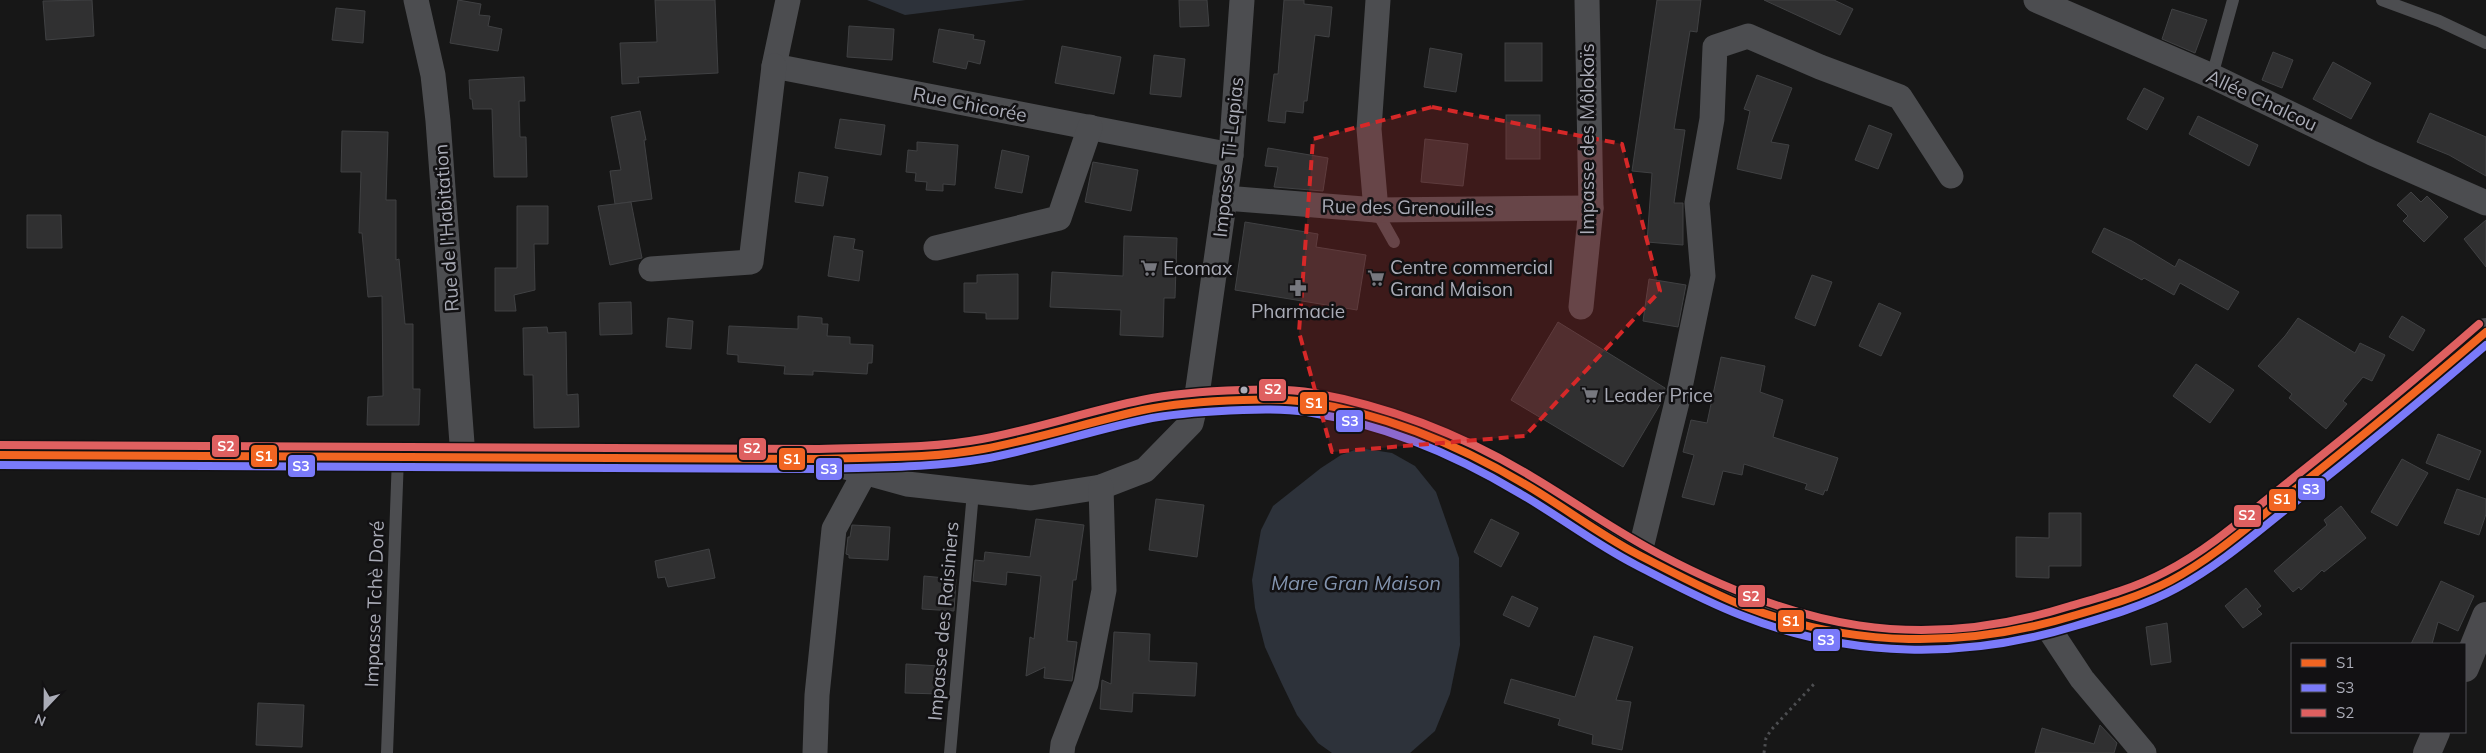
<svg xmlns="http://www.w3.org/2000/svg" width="2486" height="753" font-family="Mulish,sans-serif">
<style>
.water{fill:#2d323a}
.building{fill:#303031;stroke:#404143}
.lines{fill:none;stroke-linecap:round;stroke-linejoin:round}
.path{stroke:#4d4e51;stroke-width:3;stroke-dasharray:2.5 4;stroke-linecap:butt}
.lane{stroke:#4c4d50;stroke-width:12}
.street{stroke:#4c4d50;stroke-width:25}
.secondary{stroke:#4b4b4e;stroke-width:28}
.primary{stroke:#4e4e52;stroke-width:28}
.bus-1-casing{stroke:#121113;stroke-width:11}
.bus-2-casing{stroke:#121113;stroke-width:11}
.bus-3-casing{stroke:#121113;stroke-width:11}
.bus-1{stroke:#f26522;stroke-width:8}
.bus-2{stroke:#7a7af9;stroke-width:8}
.bus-3{stroke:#df6060;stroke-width:8}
.marked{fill:#d62828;fill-opacity:0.2;stroke:#d62828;stroke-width:4;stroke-dasharray:10 6;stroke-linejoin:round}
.bus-dot{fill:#aaacb7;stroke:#121113;stroke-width:2}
.labels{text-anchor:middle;stroke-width:5;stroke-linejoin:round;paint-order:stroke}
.street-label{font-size:19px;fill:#aaacb7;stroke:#121113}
.poi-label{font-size:19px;fill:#aaacb7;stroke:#121113;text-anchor:start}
.water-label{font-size:20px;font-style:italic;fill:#8394af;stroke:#121113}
.line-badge{stroke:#121113;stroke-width:2}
.badge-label{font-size:14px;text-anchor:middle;font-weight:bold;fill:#fff}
</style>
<rect width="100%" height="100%" fill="#171717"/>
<g class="water">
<path d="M 867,0 L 1026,0 L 905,15 Z"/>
<path d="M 1360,448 L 1392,453 L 1415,466 L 1436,492 L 1459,558 L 1460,645 L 1450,694 L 1435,731 L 1410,753 L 1332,753 L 1318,743 L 1297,715 L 1282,684 L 1265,647 L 1255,608 L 1252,580 L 1261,530 L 1273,506 L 1321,468 L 1341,455 Z"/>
</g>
<g class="building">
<path d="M 92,0 L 94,36 L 46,40 L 43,1 Z"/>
<path d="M 458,0 L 481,4 L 479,15 L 490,16 L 488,26 L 502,29 L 498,51 L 450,43 Z"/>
<path d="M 655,0 L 715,0 L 718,73 L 638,77 L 639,83 L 622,84 L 620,43 L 657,42 Z"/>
<path d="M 1179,0 L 1207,0 L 1209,26 L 1180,27 Z"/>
<path d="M 1284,0 L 1304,0 L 1304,4 L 1332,7 L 1329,37 L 1315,35 L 1307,101 L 1304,101 L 1303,113 L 1286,111 L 1285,123 L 1268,121 L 1274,74 L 1278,74 Z"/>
<path d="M 1657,0 L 1701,0 L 1697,32 L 1690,31 L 1674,129 L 1685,130 L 1674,203 L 1683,203 L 1683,245 L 1647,242 L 1652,173 L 1632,171 Z"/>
<path d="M 1764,0 L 1834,0 L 1853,9 L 1840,35 Z"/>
<path d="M 336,8 L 365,11 L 363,43 L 332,40 Z"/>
<path d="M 2172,9 L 2207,20 L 2195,53 L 2162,39 Z"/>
<path d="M 849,26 L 894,29 L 892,60 L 847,57 Z"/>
<path d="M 939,29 L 974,35 L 973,39 L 985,41 L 980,64 L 968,61 L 966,69 L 933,62 Z"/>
<rect x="1505" y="43" width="37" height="38"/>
<path d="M 1062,46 L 1121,57 L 1114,94 L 1055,83 Z"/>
<path d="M 1430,48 L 1462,54 L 1456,92 L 1424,87 Z"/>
<path d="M 2273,52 L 2293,60 L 2282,88 L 2262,80 Z"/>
<path d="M 1154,55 L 1185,59 L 1181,97 L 1150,94 Z"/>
<path d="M 2333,62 L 2371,83 L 2351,119 L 2313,99 Z"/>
<path d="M 1757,75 L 1792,88 L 1771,142 L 1789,145 L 1781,179 L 1737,169 L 1750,111 L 1744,109 Z"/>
<path d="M 524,77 L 525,101 L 519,101 L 520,137 L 526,137 L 527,177 L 494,177 L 492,109 L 473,109 L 472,99 L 470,99 L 469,80 Z"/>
<path d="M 2144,88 L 2164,98 L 2147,130 L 2127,119 Z"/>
<path d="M 640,111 L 646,140 L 644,140 L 652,199 L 615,204 L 610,171 L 621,170 L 611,117 Z"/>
<path d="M 2430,113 L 2486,137 L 2486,176 L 2449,155 L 2417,142 Z"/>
<rect x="1506" y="115" width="34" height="44"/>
<path d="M 2198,116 L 2258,145 L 2249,166 L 2189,134 Z"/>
<path d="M 840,119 L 885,125 L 881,155 L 835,148 Z"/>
<path d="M 1869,125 L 1892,134 L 1878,169 L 1855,160 Z"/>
<path d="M 342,131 L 388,132 L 386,200 L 396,200 L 396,260 L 399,259 L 405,324 L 413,324 L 413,389 L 420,389 L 419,425 L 367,425 L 368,397 L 383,396 L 382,296 L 368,297 L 362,233 L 359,233 L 361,172 L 341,172 Z"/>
<path d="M 1425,139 L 1468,144 L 1463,186 L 1421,182 Z"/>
<path d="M 917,142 L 958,145 L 955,185 L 943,184 L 943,191 L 926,190 L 927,182 L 915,181 L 916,173 L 906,172 L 908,150 L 917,151 Z"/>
<path d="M 1268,148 L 1328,158 L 1323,191 L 1274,187 L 1278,167 L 1265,166 Z"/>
<path d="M 1002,150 L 1029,156 L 1022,193 L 995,188 Z"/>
<path d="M 1093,162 L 1138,170 L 1131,211 L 1085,202 Z"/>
<path d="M 799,172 L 828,177 L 823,206 L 795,202 Z"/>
<path d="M 2411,192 L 2421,202 L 2427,196 L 2448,217 L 2424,242 L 2403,221 L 2408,216 L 2397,205 Z"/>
<path d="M 631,202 L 642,258 L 610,265 L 598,206 Z"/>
<path d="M 517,206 L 548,206 L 548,244 L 534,244 L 535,290 L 514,295 L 516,311 L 495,311 L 495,268 L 517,268 Z"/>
<path d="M 27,215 L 61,215 L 62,248 L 27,248 Z"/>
<path d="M 2486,220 L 2486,267 L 2464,239 Z"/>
<path d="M 1245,222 L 1318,234 L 1316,247 L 1366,255 L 1357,310 L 1235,290 Z"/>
<path d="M 2104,228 L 2132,241 L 2175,267 L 2179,259 L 2239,292 L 2228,310 L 2180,283 L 2174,295 L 2144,278 L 2142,280 L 2092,252 Z"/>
<path d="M 834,236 L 855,239 L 853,249 L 863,251 L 859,281 L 828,276 Z"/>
<path d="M 1124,236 L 1177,238 L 1175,298 L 1164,298 L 1163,337 L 1120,335 L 1121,310 L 1050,307 L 1052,272 L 1123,276 Z"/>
<path d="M 1018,274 L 1018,319 L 986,319 L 986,313 L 964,312 L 964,283 L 977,283 L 977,275 Z"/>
<path d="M 1812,275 L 1832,282 L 1815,326 L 1795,318 Z"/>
<path d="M 1649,279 L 1686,285 L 1678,327 L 1643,321 Z"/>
<path d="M 631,302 L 632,334 L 600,335 L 599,303 Z"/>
<path d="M 1879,303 L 1901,313 L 1881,356 L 1859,346 Z"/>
<path d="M 798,316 L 822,318 L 822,324 L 828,324 L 827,336 L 850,337 L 850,344 L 873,345 L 872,363 L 868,363 L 867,374 L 813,371 L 813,375 L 784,374 L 785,366 L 738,362 L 738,355 L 727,354 L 729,326 L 798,329 Z"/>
<path d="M 2402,316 L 2425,330 L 2413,351 L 2389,337 Z"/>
<path d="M 668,318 L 693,321 L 691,349 L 666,347 Z"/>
<path d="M 2298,318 L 2355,353 L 2360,343 L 2385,355 L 2372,381 L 2363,377 L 2343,401 L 2347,404 L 2326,429 L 2289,398 L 2292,394 L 2258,366 L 2285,336 Z"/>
<path d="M 1558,322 L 1665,388 L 1662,401 L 1623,467 L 1511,400 Z"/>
<path d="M 547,327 L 548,333 L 566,332 L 567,395 L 578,394 L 579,427 L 534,428 L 533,375 L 524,375 L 523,328 Z"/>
<path d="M 1721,357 L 1765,366 L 1760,392 L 1783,400 L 1773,437 L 1838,458 L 1827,491 L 1825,490 L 1823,495 L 1805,489 L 1807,484 L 1744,464 L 1742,475 L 1723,471 L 1714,505 L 1682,497 L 1694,455 L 1683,452 L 1691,420 L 1707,423 Z"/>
<path d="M 2196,364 L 2234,390 L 2210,423 L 2173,396 Z"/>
<path d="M 2438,434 L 2481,451 L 2469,480 L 2426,463 Z"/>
<path d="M 2402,459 L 2428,473 L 2397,526 L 2371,512 Z"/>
<path d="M 2457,489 L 2486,499 L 2486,514 L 2479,535 L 2444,523 Z"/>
<path d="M 1156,499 L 1204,505 L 1197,557 L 1149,550 Z"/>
<path d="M 2341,506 L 2366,538 L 2324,572 L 2322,570 L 2301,590 L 2299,587 L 2293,592 L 2274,571 L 2327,525 L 2324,520 Z"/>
<path d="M 2049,513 L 2081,513 L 2081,566 L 2049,566 L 2049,578 L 2016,577 L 2016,537 L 2049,538 Z"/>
<path d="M 1036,519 L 1084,525 L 1076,580 L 1073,580 L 1067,641 L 1077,642 L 1072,681 L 1044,678 L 1045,667 L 1026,676 L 1030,637 L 1034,639 L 1041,576 L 1007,572 L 1006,585 L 973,581 L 975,560 L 984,561 L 985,552 L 1030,557 Z"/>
<path d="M 1491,519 L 1519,533 L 1501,567 L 1474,552 Z"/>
<path d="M 852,525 L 890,527 L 888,560 L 849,558 L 849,555 L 846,554 L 848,537 L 850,537 Z"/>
<path d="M 709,549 L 715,578 L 668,587 L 665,577 L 658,578 L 655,561 Z"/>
<path d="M 924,576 L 956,579 L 954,611 L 922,609 Z"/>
<path d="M 2441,581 L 2474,596 L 2458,631 L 2438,622 L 2432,644 L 2411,644 Z"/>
<path d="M 2246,588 L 2261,606 L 2257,609 L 2262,614 L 2243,628 L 2225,606 Z"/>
<path d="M 1512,596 L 1538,608 L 1529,627 L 1503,615 Z"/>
<path d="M 2167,623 L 2171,662 L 2151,665 L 2146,627 Z"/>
<path d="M 1114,632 L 1150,634 L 1149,661 L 1197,663 L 1195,696 L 1133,693 L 1132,712 L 1100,709 L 1102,680 L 1111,684 Z"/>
<path d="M 1594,636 L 1633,647 L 1616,700 L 1631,702 L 1622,750 L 1592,744 L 1593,735 L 1558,725 L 1560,719 L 1504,703 L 1511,679 L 1575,697 Z"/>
<path d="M 906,664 L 940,666 L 940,694 L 905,693 Z"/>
<path d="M 258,703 L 304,705 L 302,747 L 256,745 Z"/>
<path d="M 2100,725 L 2117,743 L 2114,753 L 2035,753 L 2042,728 L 2094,744 Z"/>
</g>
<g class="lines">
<path class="path" d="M 1764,753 L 1766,738 L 1771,730 L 1814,684"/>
<g class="lane">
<path d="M 2382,0 L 2439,21 L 2486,43"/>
<path d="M 2212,76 L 2233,0"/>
<path d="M 1376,210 L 1394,242"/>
<path d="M 387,753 L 398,457"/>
<path d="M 950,753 L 973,492"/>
</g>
<g class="street">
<path d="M 416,0 L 433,75 L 438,121 L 463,457"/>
<path d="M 788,0 L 774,66 L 1231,155"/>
<path d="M 2036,0 L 2212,76 L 2372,153 L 2486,203"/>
<path d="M 1225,198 L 1376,210 L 1591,208"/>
<path d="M 1376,210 L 1369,129 L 1378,0"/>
<path d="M 936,248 L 1059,218 L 1090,127"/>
<path d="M 651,269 L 751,262 L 774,66"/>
<path d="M 1581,307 L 1591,208 L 1587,0"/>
<path d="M 831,463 L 907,484 L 1031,498 L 1101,487 L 1145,470 L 1191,423 L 1196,402 L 1231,155 L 1242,0"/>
<path d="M 1639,556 L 1677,402 L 1703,276 L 1697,203 L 1712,119 L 1715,47 L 1748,36 L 1820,67 L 1900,97 L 1951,176"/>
<path d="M 2047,626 L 2082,679 L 2144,753"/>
<path d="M 815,753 L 817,695 L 834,529 L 865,472"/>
<path d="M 1062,753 L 1063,744 L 1086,684 L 1104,590 L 1101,487"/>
</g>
<g class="secondary">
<path d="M 2465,668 L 2486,616"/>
<path d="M 2427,753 L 2436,732"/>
</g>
<path class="primary" d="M 0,455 L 819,459 C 864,457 911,459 956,453 C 1020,445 1081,424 1143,410 C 1176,403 1210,401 1243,400 C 1265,399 1285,399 1307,402 C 1385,415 1460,445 1528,486 C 1567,510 1604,538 1645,558 C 1683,578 1721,598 1761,612 C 1872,653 1983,648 2093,610 C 2118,601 2146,593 2170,581 C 2213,558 2250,525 2288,495 C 2355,443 2421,388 2486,332"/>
<g class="bus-1-casing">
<path id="bus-1" d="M 0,455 L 819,459 C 874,457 929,459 983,449 C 1037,439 1090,422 1143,410 C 1176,403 1210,401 1243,400 C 1265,399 1286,399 1307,402 C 1385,414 1461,446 1528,486 C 1565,508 1599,534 1637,554 C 1672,572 1707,591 1744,606 C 1852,648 1965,649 2076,615 C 2107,606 2141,596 2170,581 C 2213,558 2250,525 2288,495 C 2355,442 2421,388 2486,332"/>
</g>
<g class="bus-2-casing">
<path id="bus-2" d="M 0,465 L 819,469 C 874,467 929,468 983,459 C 1040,449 1095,429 1152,418 C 1182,413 1212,411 1243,410 C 1264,409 1286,409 1307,412 C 1382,424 1454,454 1519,493 C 1559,516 1595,544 1636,565 C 1671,583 1706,602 1743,616 C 1850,658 1965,660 2075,626 C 2109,616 2146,605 2177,588 C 2220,565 2257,532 2295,502 C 2360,451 2423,399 2486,345"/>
</g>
<g class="bus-3-casing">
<path id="bus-3" d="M 0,445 L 819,449 C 874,447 928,449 982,439 C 1036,429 1088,411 1142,400 C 1175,393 1208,391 1242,390 C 1266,389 1290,389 1314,393 C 1392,407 1467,437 1534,478 C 1576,503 1615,531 1659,554 C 1797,627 1917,654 2070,606 C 2102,597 2135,588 2165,572 C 2208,550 2245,517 2282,487 C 2349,434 2415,380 2479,324"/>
</g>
<use href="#bus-1" class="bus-1"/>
<use href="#bus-2" class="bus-2"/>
<use href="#bus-3" class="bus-3"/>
</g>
<path class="marked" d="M 1432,107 L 1622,144 L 1660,291 L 1525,436 L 1332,452 L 1299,332 L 1313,139 Z"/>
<defs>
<g id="supermarket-bare" transform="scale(1.35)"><path d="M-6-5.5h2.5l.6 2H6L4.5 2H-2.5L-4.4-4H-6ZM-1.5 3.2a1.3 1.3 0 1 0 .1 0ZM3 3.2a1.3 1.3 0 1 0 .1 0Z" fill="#77787f" stroke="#121113" stroke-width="2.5" paint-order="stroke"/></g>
<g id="pharmacy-bare" transform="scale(1.35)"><path d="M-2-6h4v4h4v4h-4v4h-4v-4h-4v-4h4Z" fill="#77787f" stroke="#121113" stroke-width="2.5" paint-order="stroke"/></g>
</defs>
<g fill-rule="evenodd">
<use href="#supermarket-bare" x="1149" y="268"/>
<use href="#supermarket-bare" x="1376" y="278"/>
<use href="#pharmacy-bare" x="1298" y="288"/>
<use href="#supermarket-bare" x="1590" y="395"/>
</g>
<circle class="bus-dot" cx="1244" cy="390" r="4.5"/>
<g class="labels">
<g class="street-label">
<text transform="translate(2262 100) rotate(25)" y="7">Allée Chalcou</text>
<text transform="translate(970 104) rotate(11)" y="7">Rue Chicorée</text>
<text transform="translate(1587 139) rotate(-90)" y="7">Impasse des Môlokoïs</text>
<text transform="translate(1228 157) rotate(-84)" y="7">Impasse Ti-Lapias</text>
<text transform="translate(1408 207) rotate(1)" y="7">Rue des Grenouilles</text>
<text transform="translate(446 228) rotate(-94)" y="7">Rue de l'Habitation</text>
<text transform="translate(374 604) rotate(-88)" y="7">Impasse Tchè Doré</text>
<text transform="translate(943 621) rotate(-85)" y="7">Impasse des Raisiniers</text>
</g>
<g class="poi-label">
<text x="1390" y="274">Centre commercial<tspan x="1390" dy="22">Grand Maison</tspan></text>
<text x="1163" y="275">Ecomax</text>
<text x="1298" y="318" text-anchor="middle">Pharmacie</text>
<text x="1604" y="402">Leader Price</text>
</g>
<g class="water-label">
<text x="1356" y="590">Mare Gran Maison</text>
</g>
</g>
<g class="line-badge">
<rect x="1258" y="378" width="29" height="24" rx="5" fill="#df6060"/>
<rect x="1299" y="391" width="29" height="24" rx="5" fill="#f26522"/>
<rect x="1335" y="409" width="29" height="24" rx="5" fill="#7a7af9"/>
<rect x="211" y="434" width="29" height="24" rx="5" fill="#df6060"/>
<rect x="738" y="437" width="29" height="24" rx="5" fill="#df6060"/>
<rect x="250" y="444" width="28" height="24" rx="5" fill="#f26522"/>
<rect x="778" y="447" width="28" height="24" rx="5" fill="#f26522"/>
<rect x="287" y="454" width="29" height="24" rx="5" fill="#7a7af9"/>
<rect x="815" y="457" width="28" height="24" rx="5" fill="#7a7af9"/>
<rect x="2297" y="477" width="29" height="24" rx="5" fill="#7a7af9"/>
<rect x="2268" y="488" width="29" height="24" rx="5" fill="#f26522"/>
<rect x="2233" y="504" width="29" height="24" rx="5" fill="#df6060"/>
<rect x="1737" y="584" width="29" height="24" rx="5" fill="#df6060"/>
<rect x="1777" y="609" width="28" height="24" rx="5" fill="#f26522"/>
<rect x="1812" y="628" width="29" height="24" rx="5" fill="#7a7af9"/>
</g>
<g class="badge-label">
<text x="1273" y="394">S2</text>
<text x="1314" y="408">S1</text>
<text x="1350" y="426">S3</text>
<text x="226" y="451">S2</text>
<text x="752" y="453">S2</text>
<text x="264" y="461">S1</text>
<text x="792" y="464">S1</text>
<text x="301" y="471">S3</text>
<text x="829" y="474">S3</text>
<text x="2311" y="494">S3</text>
<text x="2282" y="504">S1</text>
<text x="2247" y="520">S2</text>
<text x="1751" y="601">S2</text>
<text x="1791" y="626">S1</text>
<text x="1826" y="645">S3</text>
</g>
<rect x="2291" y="643" width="175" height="90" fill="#121113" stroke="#4f4f55"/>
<rect x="2301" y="659" width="25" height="8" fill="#f26522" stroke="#4f4f55"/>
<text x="2336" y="668" font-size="15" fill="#aaacb7">S1</text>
<rect x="2301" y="684" width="25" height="8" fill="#7a7af9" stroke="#4f4f55"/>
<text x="2336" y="693" font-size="15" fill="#aaacb7">S3</text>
<rect x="2301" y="709" width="25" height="8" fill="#df6060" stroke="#4f4f55"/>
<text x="2336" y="718" font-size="15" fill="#aaacb7">S2</text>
<g transform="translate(45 708) rotate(202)" stroke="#121113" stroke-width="4" paint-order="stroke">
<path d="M0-4L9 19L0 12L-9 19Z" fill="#aaacb7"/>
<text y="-8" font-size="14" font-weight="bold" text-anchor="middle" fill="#aaacb7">N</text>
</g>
</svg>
